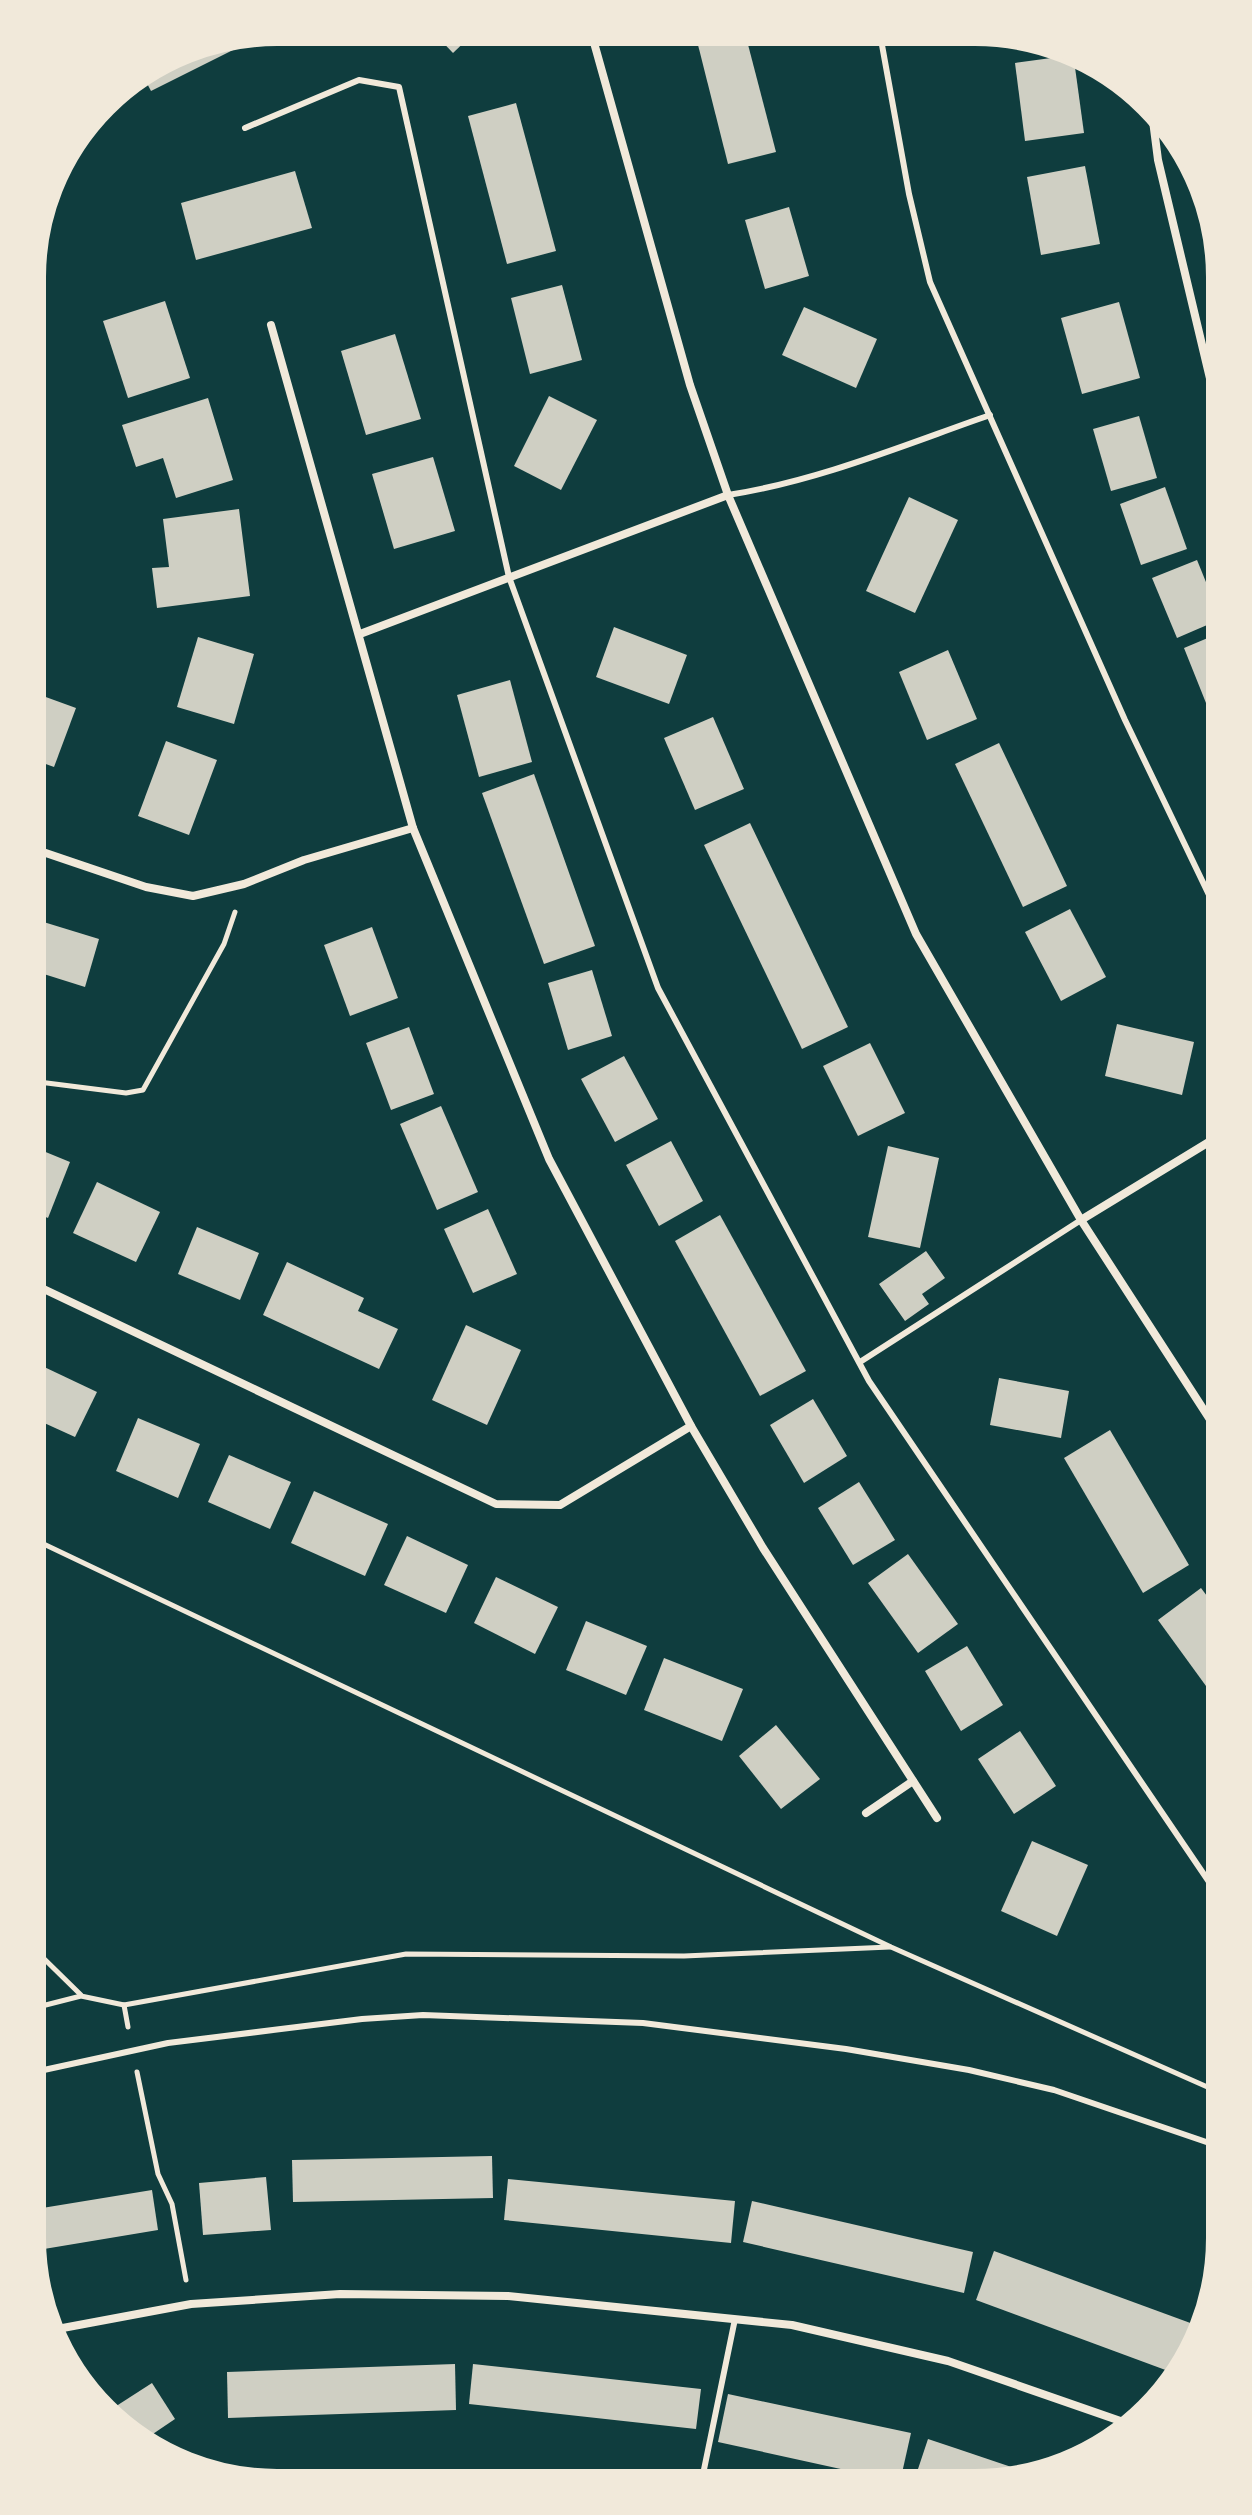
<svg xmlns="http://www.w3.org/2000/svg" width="1252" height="2515" font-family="Arial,sans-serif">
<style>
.building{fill:#cfcfc3}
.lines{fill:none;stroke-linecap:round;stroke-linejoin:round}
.path{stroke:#f1e9da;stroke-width:5}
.service{stroke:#f1e9da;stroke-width:6}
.minor{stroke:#f1e9da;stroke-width:8}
.rim{fill:none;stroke:#f1e9da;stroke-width:4}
</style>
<rect width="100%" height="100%" fill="#0f3d3e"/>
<g class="building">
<path d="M 432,31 L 476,31 L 453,53 Z"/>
<path d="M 267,33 L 151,91 L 142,74 L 183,49 Z"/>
<path d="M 695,33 L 745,33 L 776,152 L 728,164 Z"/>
<path d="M 1066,56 L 1074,60 L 1084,133 L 1025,141 L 1015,63 Z"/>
<path d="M 516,103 L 556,251 L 507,264 L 468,116 Z"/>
<path d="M 1085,166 L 1100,244 L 1041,255 L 1027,177 Z"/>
<path d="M 295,171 L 312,228 L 196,260 L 181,203 Z"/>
<path d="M 789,207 L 809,276 L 765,289 L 745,220 Z"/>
<path d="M 562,285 L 582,360 L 530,374 L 511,298 Z"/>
<path d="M 165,301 L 190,378 L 128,398 L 103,321 Z"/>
<path d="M 1119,302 L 1140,378 L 1082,394 L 1061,318 Z"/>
<path d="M 804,307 L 877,339 L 856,388 L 782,355 Z"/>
<path d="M 395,334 L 421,419 L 366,435 L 341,351 Z"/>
<path d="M 549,396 L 597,420 L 561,490 L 514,466 Z"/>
<path d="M 208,398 L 233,480 L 176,498 L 163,458 L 136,467 L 122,425 Z"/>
<path d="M 1139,416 L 1157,478 L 1111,491 L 1093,429 Z"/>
<path d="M 433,457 L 455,531 L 394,549 L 372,474 Z"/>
<path d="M 1165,487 L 1187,549 L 1141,565 L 1120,504 Z"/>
<path d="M 909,497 L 958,520 L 915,613 L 866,591 Z"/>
<path d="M 239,509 L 250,596 L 157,608 L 152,568 L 169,567 L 163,519 Z"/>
<path d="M 1197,560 L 1221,619 L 1177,638 L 1152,578 Z"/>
<path d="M 614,627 L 687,655 L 669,704 L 596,677 Z"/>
<path d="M 1222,632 L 1222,702 L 1208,708 L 1184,648 Z"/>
<path d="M 198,637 L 254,654 L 234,724 L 177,707 Z"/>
<path d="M 948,650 L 977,719 L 927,740 L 899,672 Z"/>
<path d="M 510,680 L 532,762 L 479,777 L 457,695 Z"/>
<path d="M 32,692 L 76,708 L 54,767 L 32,759 Z"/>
<path d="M 713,717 L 744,789 L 695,810 L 664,738 Z"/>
<path d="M 1222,718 L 1222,748 L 1211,722 Z"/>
<path d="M 166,741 L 217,760 L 189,835 L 138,816 Z"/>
<path d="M 999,743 L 1067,886 L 1023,907 L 955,764 Z"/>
<path d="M 534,774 L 595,946 L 544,964 L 482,793 Z"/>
<path d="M 750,823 L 848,1027 L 802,1049 L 704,845 Z"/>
<path d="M 1070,909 L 1106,977 L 1061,1001 L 1025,932 Z"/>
<path d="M 37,920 L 99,939 L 85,987 L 31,970 L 31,940 Z"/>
<path d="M 372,927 L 398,998 L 350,1016 L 324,945 Z"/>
<path d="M 592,970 L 612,1036 L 568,1050 L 548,983 Z"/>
<path d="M 1117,1024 L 1194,1042 L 1182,1095 L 1105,1076 Z"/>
<path d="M 409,1027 L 434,1094 L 391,1110 L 366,1043 Z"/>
<path d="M 870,1043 L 905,1113 L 858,1136 L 823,1066 Z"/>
<path d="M 624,1056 L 658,1119 L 615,1142 L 581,1079 Z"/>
<path d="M 441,1106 L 478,1192 L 437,1210 L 400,1124 Z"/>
<path d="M 671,1141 L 703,1201 L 659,1226 L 626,1165 Z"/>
<path d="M 31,1146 L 70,1162 L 48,1218 L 31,1211 Z"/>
<path d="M 888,1146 L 939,1158 L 920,1248 L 868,1237 Z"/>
<path d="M 97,1182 L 160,1212 L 136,1262 L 73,1233 Z"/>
<path d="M 488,1209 L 517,1274 L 473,1293 L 444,1229 Z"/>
<path d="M 720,1215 L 806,1371 L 760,1396 L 675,1241 Z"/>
<path d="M 197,1227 L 259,1253 L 240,1300 L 178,1274 Z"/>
<path d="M 926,1251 L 945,1278 L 922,1294 L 929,1304 L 905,1321 L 879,1284 Z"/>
<path d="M 287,1262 L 364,1298 L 358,1311 L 398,1329 L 379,1369 L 263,1315 Z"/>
<path d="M 466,1325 L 521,1350 L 487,1425 L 432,1400 Z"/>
<path d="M 40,1365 L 97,1392 L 75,1437 L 31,1417 L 31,1384 Z"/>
<path d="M 999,1378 L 1069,1391 L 1061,1438 L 990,1425 Z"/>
<path d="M 813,1399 L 847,1456 L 804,1483 L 770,1425 Z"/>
<path d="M 138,1418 L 200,1444 L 178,1498 L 116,1471 Z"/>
<path d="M 1110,1430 L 1189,1565 L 1143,1593 L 1064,1458 Z"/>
<path d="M 229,1455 L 291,1482 L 270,1529 L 208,1502 Z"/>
<path d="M 859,1482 L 895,1540 L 853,1565 L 818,1508 Z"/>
<path d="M 314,1491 L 388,1524 L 365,1576 L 291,1543 Z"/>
<path d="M 407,1536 L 468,1565 L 446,1613 L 384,1585 Z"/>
<path d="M 908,1554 L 958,1624 L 918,1653 L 868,1583 Z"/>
<path d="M 496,1577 L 558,1607 L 535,1654 L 474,1623 Z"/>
<path d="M 1201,1588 L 1222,1616 L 1222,1708 L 1158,1620 Z"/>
<path d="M 586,1621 L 647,1646 L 626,1695 L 566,1670 Z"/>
<path d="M 967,1646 L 1003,1705 L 961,1731 L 925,1671 Z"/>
<path d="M 664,1658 L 743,1689 L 722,1741 L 644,1710 Z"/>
<path d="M 776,1725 L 820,1779 L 781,1809 L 739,1756 Z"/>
<path d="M 1020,1731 L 1056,1786 L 1014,1814 L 978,1759 Z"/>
<path d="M 1032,1841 L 1088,1865 L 1057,1936 L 1001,1911 Z"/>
<path d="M 492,2156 L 493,2198 L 293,2202 L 292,2160 Z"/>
<path d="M 266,2177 L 271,2230 L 203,2235 L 199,2183 Z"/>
<path d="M 508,2179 L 735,2201 L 731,2243 L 504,2220 Z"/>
<path d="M 152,2190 L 158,2230 L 32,2251 L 30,2210 Z"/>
<path d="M 752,2201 L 973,2252 L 964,2293 L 743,2242 Z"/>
<path d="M 994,2251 L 1204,2328 L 1203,2332 L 1179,2375 L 976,2300 Z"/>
<path d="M 455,2364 L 456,2410 L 228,2418 L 227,2372 Z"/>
<path d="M 473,2364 L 701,2389 L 696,2429 L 469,2404 Z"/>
<path d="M 152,2383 L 175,2419 L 141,2442 L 114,2424 L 107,2412 Z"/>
<path d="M 728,2394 L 911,2433 L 900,2482 L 718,2442 Z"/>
<path d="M 928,2439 L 958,2449 L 1035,2475 L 975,2485 L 925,2485 L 914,2481 Z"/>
</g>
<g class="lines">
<g class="path">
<path d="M 31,1081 L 126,1093 L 143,1090 L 224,944 L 235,912"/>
<path d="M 31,1538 L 891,1947 L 1221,2093"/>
<path d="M 30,1945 L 81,1995"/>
<path d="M 124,2005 L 128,2027"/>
<path d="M 30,2009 L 81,1996 L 124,2005 L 406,1954 L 684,1956 L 890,1947"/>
<path d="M 137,2072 L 158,2174 L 172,2204 L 186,2280"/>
</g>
<g class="service">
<path d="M 880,34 L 909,194 L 930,282 L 1125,720 L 1222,922"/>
<path d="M 245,128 L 359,80 L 399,87 L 509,577 L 658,988 L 869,1381 L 1222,1901"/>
<path d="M 728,495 C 818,481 904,445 990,415"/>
<path d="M 860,1362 L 1081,1220"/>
<path d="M 30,2073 L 168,2043 L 362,2019 L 423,2015 L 643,2023 L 846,2049 L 969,2070 L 1054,2090 L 1221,2147"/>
<path d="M 701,2484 L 735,2319"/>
</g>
<g class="minor">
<path d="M 591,32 L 690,385 L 728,495 L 916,934 L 1081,1220 L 1222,1438"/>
<path d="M 1152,113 L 1158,160 L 1213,391 L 1222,415"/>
<path d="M 271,325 L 413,828 L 549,1159 L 691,1426 L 763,1548 L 937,1818"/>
<path d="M 360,634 L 728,495"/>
<path d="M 31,848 L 146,887 L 193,896 L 244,884 L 304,860 L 413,828"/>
<path d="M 1081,1220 L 1222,1134"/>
<path d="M 31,1283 L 496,1504 L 560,1505 L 691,1426"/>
<path d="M 866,1813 L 913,1781"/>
<path d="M 52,2330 L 191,2304 L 340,2294 L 508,2296 L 792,2325 L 948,2361 L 1132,2425"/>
</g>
</g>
<path d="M0 0H1252V2515H0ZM277 44H975A233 233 0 0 1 1208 277V2238A233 233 0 0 1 975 2471H277A233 233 0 0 1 44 2238V277A233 233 0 0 1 277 44Z" fill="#f1e9da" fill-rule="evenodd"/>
<path class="rim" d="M277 44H975A233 233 0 0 1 1208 277V2238A233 233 0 0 1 975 2471H277A233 233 0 0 1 44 2238V277A233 233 0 0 1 277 44Z"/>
</svg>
